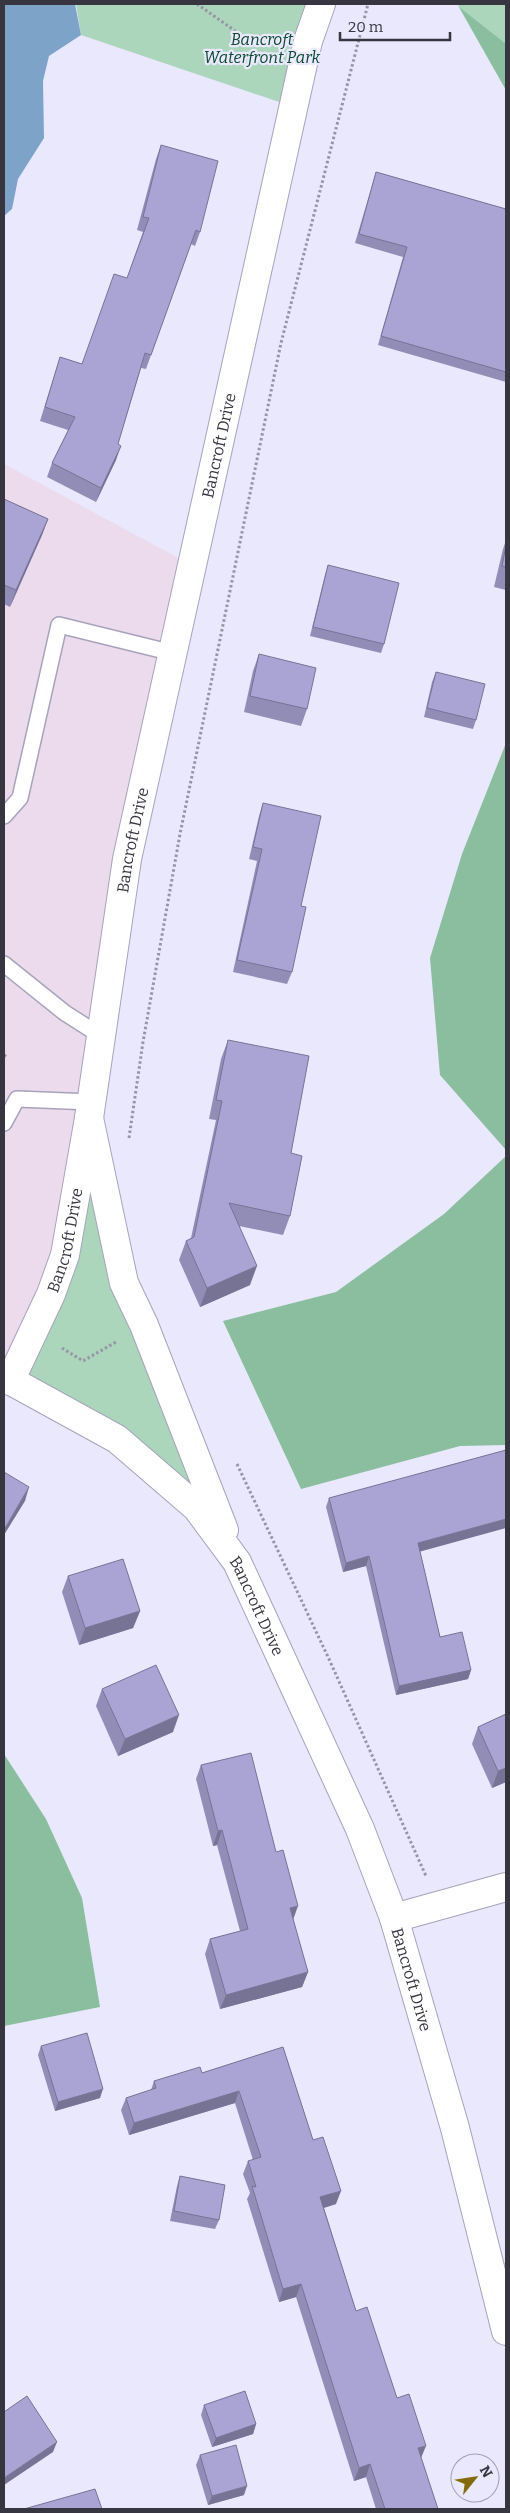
<svg xmlns="http://www.w3.org/2000/svg" width="510" height="2513" font-family="Bitter,serif">
<style>
.commercial{fill:#ecdbed}
.green{fill:#abd6bc}
.forest{fill:#8abe9e}
.water{fill:#7da3c9}
.lines{fill:none;stroke-linecap:round;stroke-linejoin:round}
.service-casing{stroke:#a6a3bb;stroke-width:18}
.minor-casing{stroke:#a6a3bb;stroke-width:30}
.tertiary-casing{stroke:#a6a3bb;stroke-width:30}
.secondary-casing{stroke:#a6a3bb;stroke-width:30}
.path{stroke:#9795a5;stroke-width:3;stroke-dasharray:2.5 2.5;stroke-linecap:butt}
.service{stroke:#fff;stroke-width:15}
.minor{stroke:#fff;stroke-width:28}
.tertiary{stroke:#fff;stroke-width:28}
.secondary{stroke:#fff;stroke-width:28}
.wall{fill:#928db7}
.shaded-wall{fill:#777395}
.building{fill:#aaa4d5;stroke:#777395}
.labels{text-anchor:middle;stroke-width:4.5;stroke-linejoin:round;paint-order:stroke}
.park-label{font-size:16px;font-style:italic;fill:#094a2d;stroke:#eae8fd}
.street-label{font-size:16px;fill:#373640;stroke:#eae8fd}
</style>
<rect width="100%" height="100%" fill="#eae8fd"/>
<path class="commercial" d="M 4,464 L 195,567 L 129,861 L 70,1254 L 4,1374 Z"/>
<g class="green">
<path d="M 76,4 L 323,4 L 297,108 L 81,35 Z"/>
<path d="M 458,4 L 506,4 L 506,90 L 459,7 Z"/>
<path d="M 92,1116 L 199,1506 L 15,1380 Z"/>
</g>
<g class="forest">
<path d="M 459,7 L 506,44 L 506,90 Z"/>
<path d="M 506,743 L 506,1150 L 440,1075 L 430,958 L 462,854 Z"/>
<path d="M 506,1156 L 506,1445 L 460,1446 L 301,1489 L 223,1321 L 336,1292 L 444,1214 Z"/>
<path d="M 4,1754 L 46,1819 L 82,1898 L 100,2007 L 4,2026 Z"/>
</g>
<path class="water" d="M 4,4 L 75,4 L 81,35 L 49,56 L 43,81 L 44,138 L 18,179 L 12,209 L 4,216 Z"/>
<g class="lines">
<g class="service-casing">
<g id="service">
<path d="M 4,816 L 20,798 L 59,625 L 173,653"/>
<path d="M 4,964 L 65,1013 L 101,1036"/>
<path d="M 4,1123 L 17,1099 L 91,1102"/>
</g>
</g>
<g class="minor-casing">
<path id="minor" d="M 394,1918 L 506,1887"/>
</g>
<g class="tertiary-casing">
<g id="tertiary">
<path id="s1" d="M 10,1381 L 51,1294 L 65,1255 L 89,1118 L 127,859 L 308,41 L 321,4"/>
</g>
</g>
<g class="secondary-casing">
<g id="secondary">
<path d="M 89,1118 L 124,1283 L 144,1325 L 224,1530"/>
<path id="s2" d="M 4,1377 L 117,1439 L 197,1508 L 237,1562 L 360,1829 L 394,1918 L 455,2128 L 506,2331"/>
</g>
</g>
<g class="path">
<path d="M 197,4 L 255,45"/>
<path d="M 4,1055 L 8,1058"/>
<path d="M 129,1138 L 143,1042 L 180,834 L 281,343 L 368,4"/>
<path d="M 62,1348 L 83,1361 L 116,1342"/>
<path d="M 237,1464 L 329,1659 L 426,1876"/>
</g>
<use href="#service" class="service"/>
<use href="#minor" class="minor"/>
<use href="#tertiary" class="tertiary"/>
<use href="#secondary" class="secondary"/>
</g>
<g class="wall">
<path d="M 161,145 L 200,232 L 195,246 L 191,244 L 146,369 L 141,368 L 118,444 L 116,460 L 96,502 L 47,477 L 52,463 L 68,430 L 40,421 L 60,357 L 82,364 L 127,278 L 143,232 L 137,230 L 156,159 Z"/>
<path d="M 376,172 L 506,209 L 506,382 L 378,345 L 403,257 L 355,243 Z"/>
<path d="M 4,499 L 48,519 L 42,535 L 10,607 L 4,604 Z"/>
<path d="M 506,540 L 506,590 L 494,587 L 503,549 Z"/>
<path d="M 328,565 L 384,644 L 381,653 L 310,636 L 325,575 Z"/>
<path d="M 259,654 L 307,709 L 301,726 L 244,712 L 253,671 Z"/>
<path d="M 436,672 L 476,720 L 473,729 L 424,717 L 432,682 Z"/>
<path d="M 263,803 L 301,906 L 292,972 L 287,984 L 233,972 L 257,861 L 249,859 L 259,816 Z"/>
<path d="M 228,1040 L 291,1153 L 290,1216 L 283,1235 L 239,1226 L 250,1285 L 200,1307 L 179,1260 L 186,1241 L 191,1238 L 216,1120 L 209,1119 L 221,1059 Z"/>
<path d="M 329,1498 L 420,1551 L 440,1637 L 471,1670 L 468,1679 L 396,1695 L 366,1566 L 343,1572 L 326,1507 Z"/>
<path d="M 68,1576 L 140,1611 L 133,1628 L 79,1645 L 62,1592 Z"/>
<path d="M 102,1689 L 173,1732 L 118,1756 L 96,1706 Z"/>
<path d="M 506,1714 L 506,1782 L 492,1788 L 472,1744 L 478,1727 Z"/>
<path d="M 201,1765 L 293,1920 L 308,1972 L 302,1987 L 220,2009 L 205,1954 L 210,1939 L 240,1931 L 217,1845 L 213,1846 L 196,1779 Z"/>
<path d="M 41,2046 L 100,2098 L 55,2111 L 38,2055 Z"/>
<path d="M 283,2047 L 313,2140 L 336,2204 L 324,2208 L 356,2311 L 397,2398 L 421,2458 L 438,2509 L 376,2509 L 366,2477 L 354,2481 L 296,2297 L 279,2302 L 247,2199 L 250,2193 L 243,2174 L 248,2161 L 253,2160 L 235,2103 L 129,2135 L 121,2110 L 126,2098 L 151,2090 L 154,2081 L 202,2073 Z"/>
<path d="M 180,2176 L 219,2220 L 215,2229 L 170,2221 L 177,2186 Z"/>
<path d="M 204,2405 L 256,2424 L 253,2434 L 212,2447 L 201,2415 Z"/>
<path d="M 200,2455 L 244,2495 L 208,2505 L 196,2465 Z"/>
</g>
<g class="shaded-wall">
<path d="M 121,446 L 116,460 L 96,502 L 101,488 Z"/>
<path d="M 48,519 L 42,535 L 10,607 L 16,590 Z"/>
<path d="M 257,1266 L 250,1285 L 200,1307 L 207,1288 Z"/>
<path d="M 29,1487 L 25,1501 L 4,1535 L 4,1530 Z"/>
<path d="M 506,1519 L 506,1528 L 415,1553 L 418,1543 Z"/>
<path d="M 369,1556 L 366,1566 L 343,1572 L 346,1563 Z"/>
<path d="M 140,1611 L 133,1628 L 79,1645 L 85,1628 Z"/>
<path d="M 471,1670 L 468,1679 L 396,1695 L 399,1686 Z"/>
<path d="M 179,1715 L 173,1732 L 118,1756 L 125,1739 Z"/>
<path d="M 506,1768 L 506,1782 L 492,1788 L 498,1771 Z"/>
<path d="M 222,1830 L 217,1845 L 213,1846 L 218,1831 Z"/>
<path d="M 298,1906 L 293,1920 L 290,1908 Z"/>
<path d="M 308,1972 L 302,1987 L 220,2009 L 226,1995 Z"/>
<path d="M 103,2089 L 100,2098 L 55,2111 L 58,2102 Z"/>
<path d="M 239,2091 L 235,2103 L 129,2135 L 134,2123 Z"/>
<path d="M 341,2191 L 336,2204 L 316,2210 L 320,2197 Z"/>
<path d="M 301,2284 L 296,2297 L 279,2302 L 283,2289 Z"/>
<path d="M 256,2424 L 253,2434 L 212,2447 L 216,2438 Z"/>
<path d="M 57,2442 L 53,2452 L 4,2485 L 4,2478 Z"/>
<path d="M 426,2446 L 421,2458 L 418,2448 Z"/>
<path d="M 370,2464 L 366,2477 L 354,2481 L 359,2468 Z"/>
<path d="M 247,2486 L 244,2495 L 208,2505 L 212,2496 Z"/>
</g>
<g class="building">
<path d="M 161,145 L 218,161 L 200,232 L 196,230 L 151,355 L 145,353 L 118,444 L 121,446 L 101,488 L 52,463 L 75,417 L 45,407 L 60,357 L 82,364 L 114,274 L 127,278 L 149,218 L 143,217 Z"/>
<path d="M 376,172 L 506,209 L 506,372 L 381,336 L 407,247 L 359,234 Z"/>
<path d="M 4,499 L 48,519 L 16,590 L 4,585 Z"/>
<path d="M 506,546 L 506,567 L 502,566 Z"/>
<path d="M 328,565 L 399,583 L 384,644 L 313,627 Z"/>
<path d="M 259,654 L 316,668 L 307,709 L 250,696 Z"/>
<path d="M 436,672 L 485,684 L 476,720 L 427,708 Z"/>
<path d="M 263,803 L 321,816 L 301,906 L 306,907 L 292,972 L 237,960 L 262,849 L 253,847 Z"/>
<path d="M 228,1040 L 309,1056 L 291,1153 L 302,1156 L 290,1216 L 229,1203 L 257,1266 L 207,1288 L 186,1241 L 194,1237 L 222,1101 L 216,1100 Z"/>
<path d="M 506,1450 L 506,1519 L 418,1543 L 440,1637 L 462,1632 L 471,1670 L 399,1686 L 369,1556 L 346,1563 L 329,1498 Z"/>
<path d="M 4,1472 L 29,1487 L 4,1530 Z"/>
<path d="M 123,1559 L 140,1611 L 85,1628 L 68,1576 Z"/>
<path d="M 156,1665 L 179,1715 L 125,1739 L 102,1689 Z"/>
<path d="M 506,1714 L 506,1768 L 498,1771 L 478,1727 Z"/>
<path d="M 251,1753 L 276,1852 L 283,1850 L 298,1906 L 290,1908 L 308,1972 L 226,1995 L 210,1939 L 248,1929 L 222,1830 L 218,1831 L 201,1765 Z"/>
<path d="M 87,2033 L 103,2089 L 58,2102 L 41,2046 Z"/>
<path d="M 283,2047 L 313,2140 L 323,2137 L 341,2191 L 320,2197 L 356,2311 L 367,2307 L 397,2398 L 409,2394 L 426,2446 L 418,2448 L 438,2509 L 385,2509 L 370,2464 L 359,2468 L 301,2284 L 283,2289 L 252,2186 L 256,2187 L 248,2161 L 261,2157 L 239,2091 L 134,2123 L 126,2098 L 156,2088 L 154,2081 L 200,2067 L 202,2073 Z"/>
<path d="M 180,2176 L 225,2185 L 219,2220 L 174,2211 Z"/>
<path d="M 245,2391 L 256,2424 L 216,2438 L 204,2405 Z"/>
<path d="M 27,2396 L 57,2442 L 4,2478 L 4,2412 Z"/>
<path d="M 236,2445 L 247,2486 L 212,2496 L 200,2455 Z"/>
<path d="M 95,2489 L 102,2509 L 24,2509 Z"/>
</g>
<g class="labels">
<g class="park-label">
<text x="262" y="45">Bancroft<tspan x="262" dy="18">Waterfront Park</tspan></text>
</g>
<g class="street-label">
<text dy="6" stroke="none"><textPath href="#s1" startOffset="962">Bancroft Drive</textPath></text>
<text dy="6" stroke="none"><textPath href="#s1" startOffset="558">Bancroft Drive</textPath></text>
<text dy="6" stroke="none"><textPath href="#s1" startOffset="152">Bancroft Drive</textPath></text>
<text dy="6" stroke="none"><textPath href="#s2" startOffset="350">Bancroft Drive</textPath></text>
<text dy="6" stroke="none"><textPath href="#s2" startOffset="755">Bancroft Drive</textPath></text>
</g>
</g>
<rect width="510" height="2513" fill="none" stroke="#373640" stroke-width="10"/>
<g transform="translate(475 2478) rotate(60)"><circle r="24" fill="#eae8fd" stroke="#a2a1b1"/>
<path d="M0-4L9 19L0 12L-9 19Z" fill="#836c07"/>
<text y="-8" font-size="14" font-weight="bold" text-anchor="middle" fill="#373640">N</text>
</g>
<path d="M340 32v8h110v-8" fill="none" stroke="#373640" stroke-width="2.5"/>
<text x="348" y="32" font-size="15" fill="#373640" stroke="#eae8fd" stroke-width="4" paint-order="stroke">20 m</text>
</svg>
